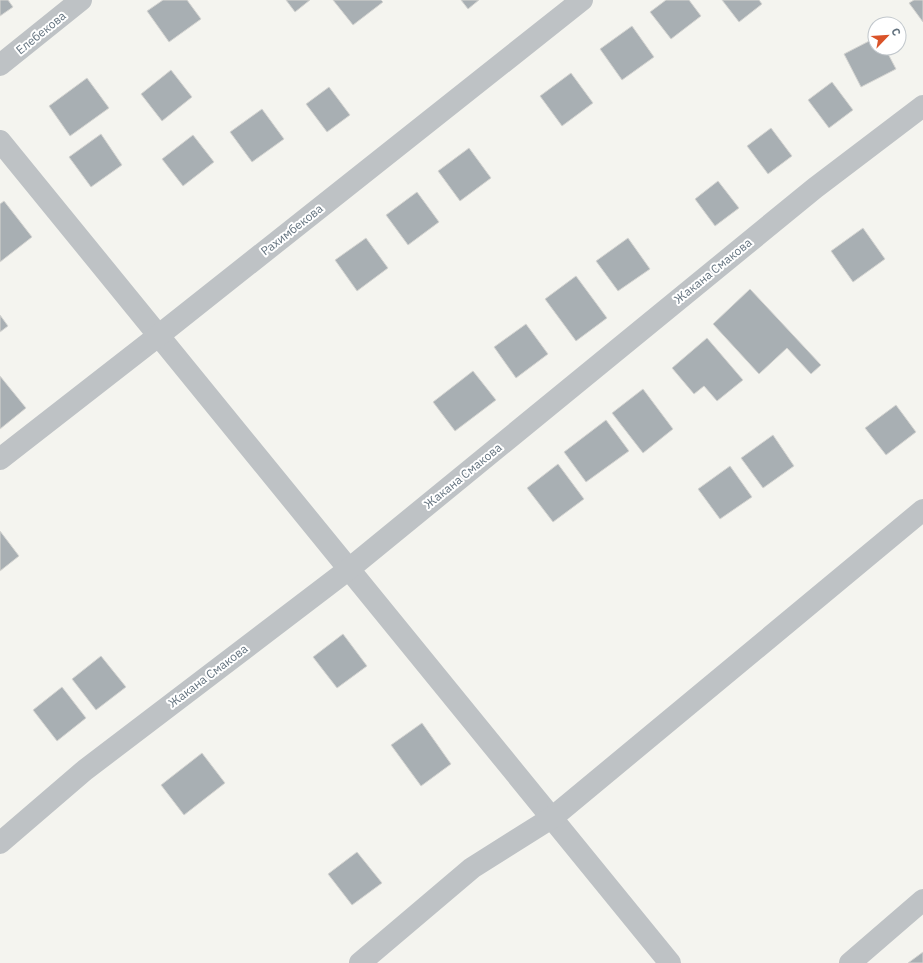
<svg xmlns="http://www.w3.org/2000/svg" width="923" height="963" font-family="'IBM Plex Sans',sans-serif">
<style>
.building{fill:#a8afb3;stroke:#d5d5d2}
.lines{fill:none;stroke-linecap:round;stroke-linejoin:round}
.minor{stroke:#bec2c5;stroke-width:22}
.labels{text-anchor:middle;stroke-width:4;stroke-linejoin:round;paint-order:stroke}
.street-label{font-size:12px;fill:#64737f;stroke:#fff}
</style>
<rect width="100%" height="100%" fill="#f4f4ef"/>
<g class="building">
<path d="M 0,0 L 8,0 L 13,7 L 0,16 Z"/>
<path d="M 163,0 L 187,0 L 201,19 L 169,42 L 147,11 Z"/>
<path d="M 286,0 L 310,0 L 295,12 Z"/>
<path d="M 333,0 L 381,0 L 383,2 L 353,25 Z"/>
<path d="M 461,0 L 479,0 L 468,9 Z"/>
<path d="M 666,0 L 689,0 L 701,16 L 671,39 L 650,12 Z"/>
<path d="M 722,0 L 759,0 L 762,4 L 739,22 Z"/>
<path d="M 914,0 L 923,0 L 923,22 L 909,3 Z"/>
<path d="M 632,26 L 654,57 L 622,80 L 600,49 Z"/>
<path d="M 875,38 L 875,48 L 885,48 L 896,69 L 861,87 L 844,54 Z"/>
<path d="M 171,70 L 192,97 L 162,121 L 141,94 Z"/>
<path d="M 571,73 L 593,103 L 562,126 L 540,96 Z"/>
<path d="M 87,78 L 109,108 L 70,136 L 49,106 Z"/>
<path d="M 832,82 L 853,110 L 829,128 L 808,100 Z"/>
<path d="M 329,87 L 350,115 L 327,132 L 306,104 Z"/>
<path d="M 262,109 L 284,139 L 252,162 L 230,132 Z"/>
<path d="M 771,128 L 792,156 L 768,174 L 747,146 Z"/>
<path d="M 101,134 L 122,165 L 91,187 L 69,157 Z"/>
<path d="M 193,135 L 214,162 L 183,186 L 162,159 Z"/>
<path d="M 469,148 L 491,178 L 460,201 L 438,171 Z"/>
<path d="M 718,181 L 739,208 L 715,226 L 695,199 Z"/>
<path d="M 417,192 L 439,222 L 408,245 L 386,215 Z"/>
<path d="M 4,201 L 32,237 L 0,262 L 0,204 Z"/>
<path d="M 863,228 L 885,259 L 853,282 L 831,251 Z"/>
<path d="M 366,238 L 388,268 L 357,291 L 335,260 Z"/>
<path d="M 628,238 L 650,269 L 618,291 L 596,261 Z"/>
<path d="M 576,276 L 607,318 L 576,341 L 545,299 Z"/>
<path d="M 750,289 L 821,365 L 811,374 L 787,348 L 759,374 L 713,324 Z"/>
<path d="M 0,315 L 8,326 L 0,332 Z"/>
<path d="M 526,324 L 548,354 L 516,378 L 494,347 Z"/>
<path d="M 707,338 L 743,380 L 717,401 L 704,386 L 694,394 L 672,368 Z"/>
<path d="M 473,371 L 496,400 L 455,431 L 433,402 Z"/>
<path d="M 0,376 L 26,408 L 0,429 Z"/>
<path d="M 643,389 L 673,429 L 643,453 L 612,413 Z"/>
<path d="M 896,405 L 916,432 L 886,455 L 865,428 Z"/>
<path d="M 606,420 L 629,451 L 586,482 L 564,452 Z"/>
<path d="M 773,435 L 794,466 L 763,488 L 741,458 Z"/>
<path d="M 558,464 L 584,499 L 553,522 L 527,488 Z"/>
<path d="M 730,466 L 752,497 L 720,519 L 698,489 Z"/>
<path d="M 0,531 L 19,556 L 0,571 Z"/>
<path d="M 343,634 L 367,666 L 337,688 L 313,657 Z"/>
<path d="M 101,656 L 126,687 L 96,710 L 72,679 Z"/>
<path d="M 62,687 L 86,718 L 57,741 L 33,710 Z"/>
<path d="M 422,723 L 451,764 L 421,786 L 391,745 Z"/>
<path d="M 202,753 L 225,783 L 184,815 L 161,785 Z"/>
<path d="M 357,852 L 382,883 L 352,905 L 328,874 Z"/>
<path d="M 923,952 L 923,963 L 908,963 Z"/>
</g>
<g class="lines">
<g class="minor">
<path d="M 0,65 L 81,0"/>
<path d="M 0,141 C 222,416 448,688 670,963"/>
<path d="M 0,459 L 158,336 L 582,0"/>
<path d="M 0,843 L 85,770 L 349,569 L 815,188 L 923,106"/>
<path d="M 360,963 L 472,868 L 553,817 L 923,510"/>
<path d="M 850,963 L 923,900"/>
</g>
</g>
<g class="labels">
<g class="street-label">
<text transform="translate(41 33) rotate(-39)" y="4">Елебекова</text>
<text transform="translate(292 230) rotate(-38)" y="4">Рахимбекова</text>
<text transform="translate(713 271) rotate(-39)" y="4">Жакана Смакова</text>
<text transform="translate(463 476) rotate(-39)" y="4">Жакана Смакова</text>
<text transform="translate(208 676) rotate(-37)" y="4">Жакана Смакова</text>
</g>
</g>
<g transform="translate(887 36) rotate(65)"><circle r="19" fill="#ffffff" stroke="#c1c7cc"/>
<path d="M0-3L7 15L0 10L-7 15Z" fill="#da5329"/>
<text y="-6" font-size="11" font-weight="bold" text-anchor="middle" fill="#64737f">С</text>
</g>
</svg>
